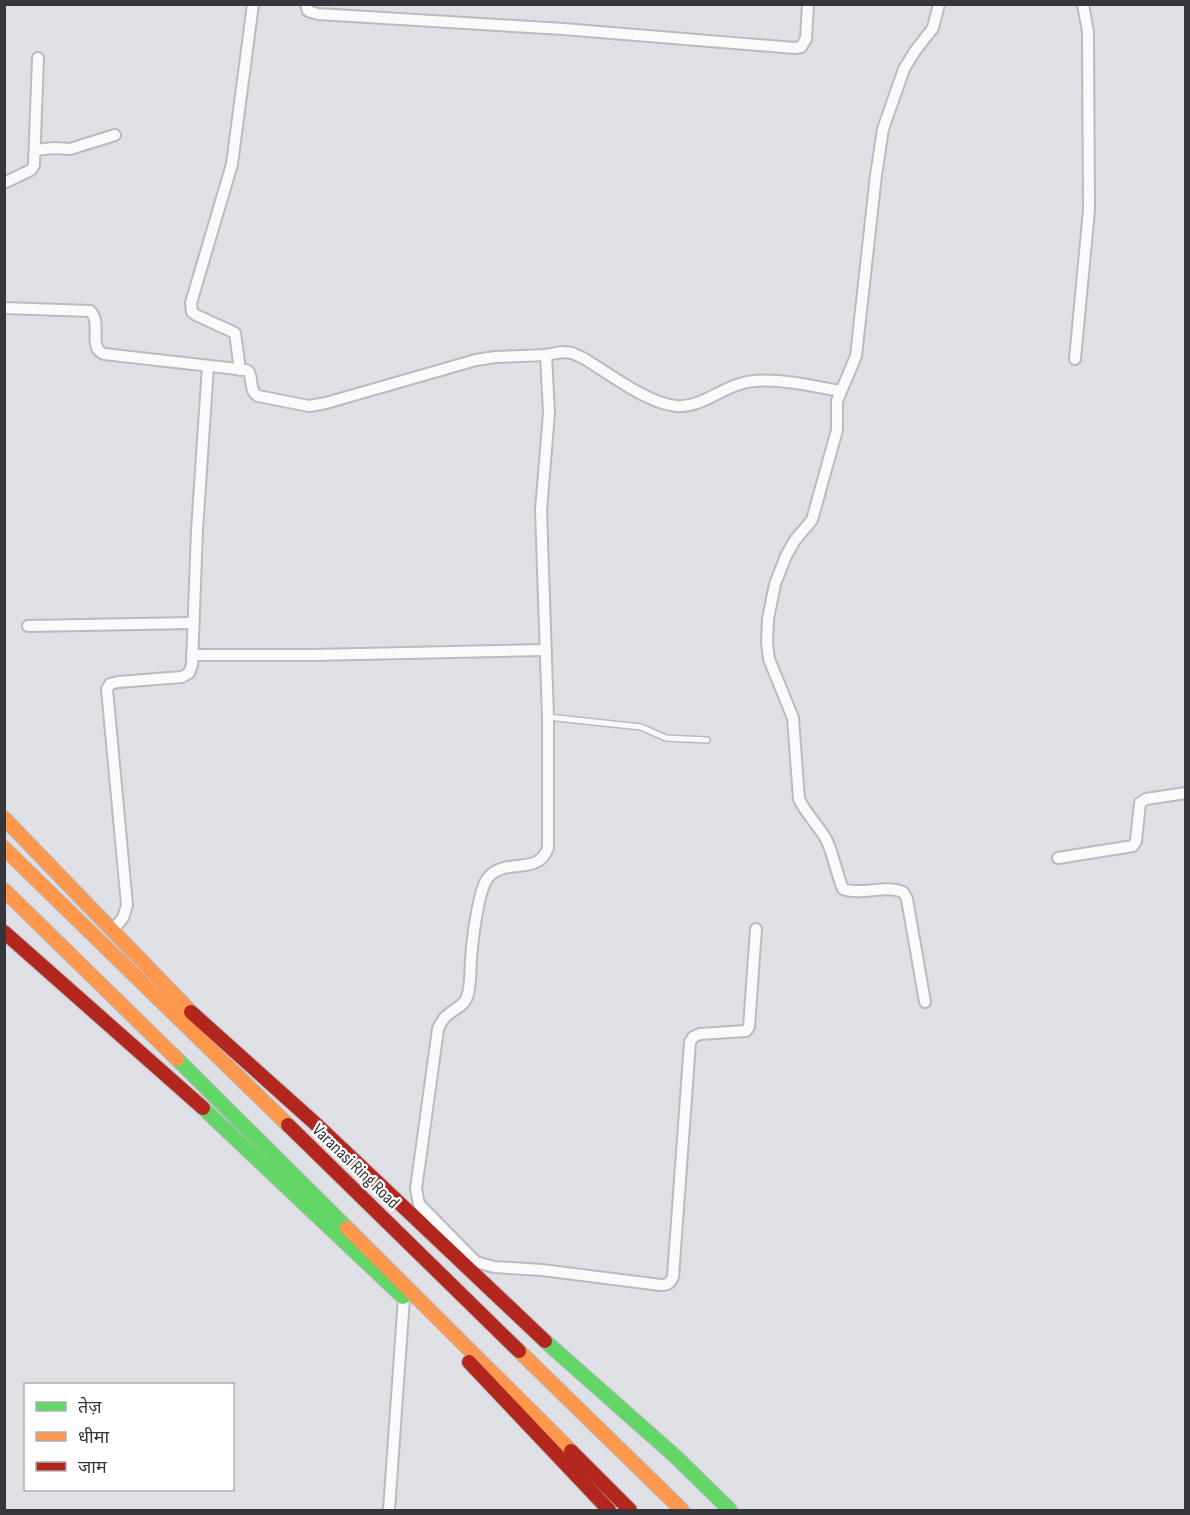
<svg xmlns="http://www.w3.org/2000/svg" width="1190" height="1515" font-family="'Sofia Sans Condensed','Noto Sans Devanagari',sans-serif">
<style>
.lines{fill:none;stroke-linecap:round;stroke-linejoin:round}
.lane-casing{stroke:#b9bbbf;stroke-width:8}
.street-casing{stroke:#b9bbbf;stroke-width:14}
.fast-casing{stroke:#b9bbbf;stroke-width:16}
.slow-casing{stroke:#b9bbbf;stroke-width:16}
.jam-casing{stroke:#b9bbbf;stroke-width:16}
.lane{stroke:#fafafb;stroke-width:5}
.street{stroke:#fafafb;stroke-width:10}
.fast{stroke:#63d668;stroke-width:14}
.slow{stroke:#ff974d;stroke-width:14}
.jam{stroke:#b3261e;stroke-width:14}
.labels{text-anchor:middle;stroke-width:4.5;stroke-linejoin:round;paint-order:stroke}
.street-label{font-size:18px;fill:#35363b;stroke:#fff}
</style>
<rect width="100%" height="100%" fill="#dee0e6"/>
<g class="lines">
<g class="lane-casing">
<path id="lane" d="M 548,717 L 641,727 L 666,738 L 707,740"/>
</g>
<g class="street-casing">
<g id="street">
<path d="M 306,4 L 308,11 L 318,14 L 563,29 L 795,48 L 801,47 L 806,39 L 808,4"/>
<path d="M 36,150 L 53,148 L 70,149 L 115,135"/>
<path d="M 4,183 L 31,170 L 34,165 L 38,58"/>
<path d="M 4,308 L 90,311 C 103,323 87,347 104,354 L 246,370 L 249,372 C 253,381 249,390 258,396 L 309,406 L 326,403 L 476,360 L 495,357 L 546,355 L 562,352 L 572,353 L 583,358 C 609,373 646,403 676,406 C 700,408 718,390 740,384 C 768,375 811,386 840,391"/>
<path d="M 546,355 L 549,413 L 541,510 L 548,717 L 548,848 C 538,877 503,856 487,879 C 478,893 472,942 471,960 C 470,972 471,986 467,997 C 462,1011 446,1008 438,1029 L 416,1189 L 419,1204 L 476,1262 L 494,1267 L 542,1270 L 661,1285 C 668,1285 670,1283 673,1277 L 690,1042 L 693,1037 L 700,1034 L 746,1031 L 749,1027 L 756,929"/>
<path d="M 1075,359 L 1089,210 L 1088,32 L 1083,4"/>
<path d="M 240,370 L 235,333 L 196,315 L 192,312 L 191,303 L 232,164 L 253,4"/>
<path d="M 28,626 L 192,623"/>
<path d="M 192,655 L 313,655 L 546,650"/>
<path d="M 1058,858 L 1133,846 L 1136,841 L 1140,803 L 1146,799 L 1186,793"/>
<path d="M 112,931 L 123,918 L 127,905 L 107,689 L 110,684 L 118,682 L 182,677 L 189,673 L 192,665 L 197,530 L 208,366"/>
<path d="M 925,1002 L 907,899 L 903,892 C 885,884 862,896 843,889 C 836,873 834,855 826,839 C 818,825 806,814 799,799 L 793,718 L 769,659 L 767,643 L 768,619 L 775,584 L 786,556 L 795,540 L 812,520 L 837,430 L 837,401 L 856,356 L 876,175 L 883,129 L 904,69 L 915,51 L 933,28 L 939,4"/>
<path d="M 389,1510 L 404,1298"/>
</g>
</g>
<g class="fast-casing">
<g id="fast">
<path d="M 177,1059 L 347,1228"/>
<path d="M 203,1108 L 403,1297"/>
<path d="M 545,1341 L 676,1457 L 730,1510"/>
</g>
</g>
<g class="slow-casing">
<g id="slow">
<path d="M 4,818 L 191,1012"/>
<path d="M 4,848 L 288,1125"/>
<path d="M 4,890 L 177,1059"/>
<path d="M 347,1228 L 571,1451"/>
<path d="M 519,1351 L 682,1510"/>
</g>
</g>
<g class="jam-casing">
<g id="jam">
<path d="M 4,932 L 203,1108"/>
<path d="M 191,1012 L 318,1126 L 545,1341"/>
<path d="M 288,1125 L 519,1351"/>
<path d="M 469,1362 L 609,1510"/>
<path d="M 571,1451 L 630,1510"/>
</g>
</g>
<use href="#lane" class="lane"/>
<use href="#street" class="street"/>
<use href="#fast" class="fast"/>
<use href="#slow" class="slow"/>
<use href="#jam" class="jam"/>
</g>
<g class="labels">
<g class="street-label">
<text transform="translate(356 1166) rotate(44)" y="6">Varanasi Ring Road</text>
</g>
</g>
<rect width="1190" height="1515" fill="none" stroke="#35363b" stroke-width="12"/>
<rect x="24" y="1383" width="210" height="108" fill="#ffffff" stroke="#aeafb1" stroke-width="1.5"/>
<rect x="36" y="1402" width="30" height="9" fill="#63d668" stroke="#aeafb1" stroke-width="1.5"/>
<text x="78" y="1413" font-size="18" fill="#35363b">तेज़</text>
<rect x="36" y="1432" width="30" height="9" fill="#ff974d" stroke="#aeafb1" stroke-width="1.5"/>
<text x="78" y="1443" font-size="18" fill="#35363b">धीमा</text>
<rect x="36" y="1462" width="30" height="9" fill="#b3261e" stroke="#aeafb1" stroke-width="1.5"/>
<text x="78" y="1473" font-size="18" fill="#35363b">जाम</text>
</svg>
